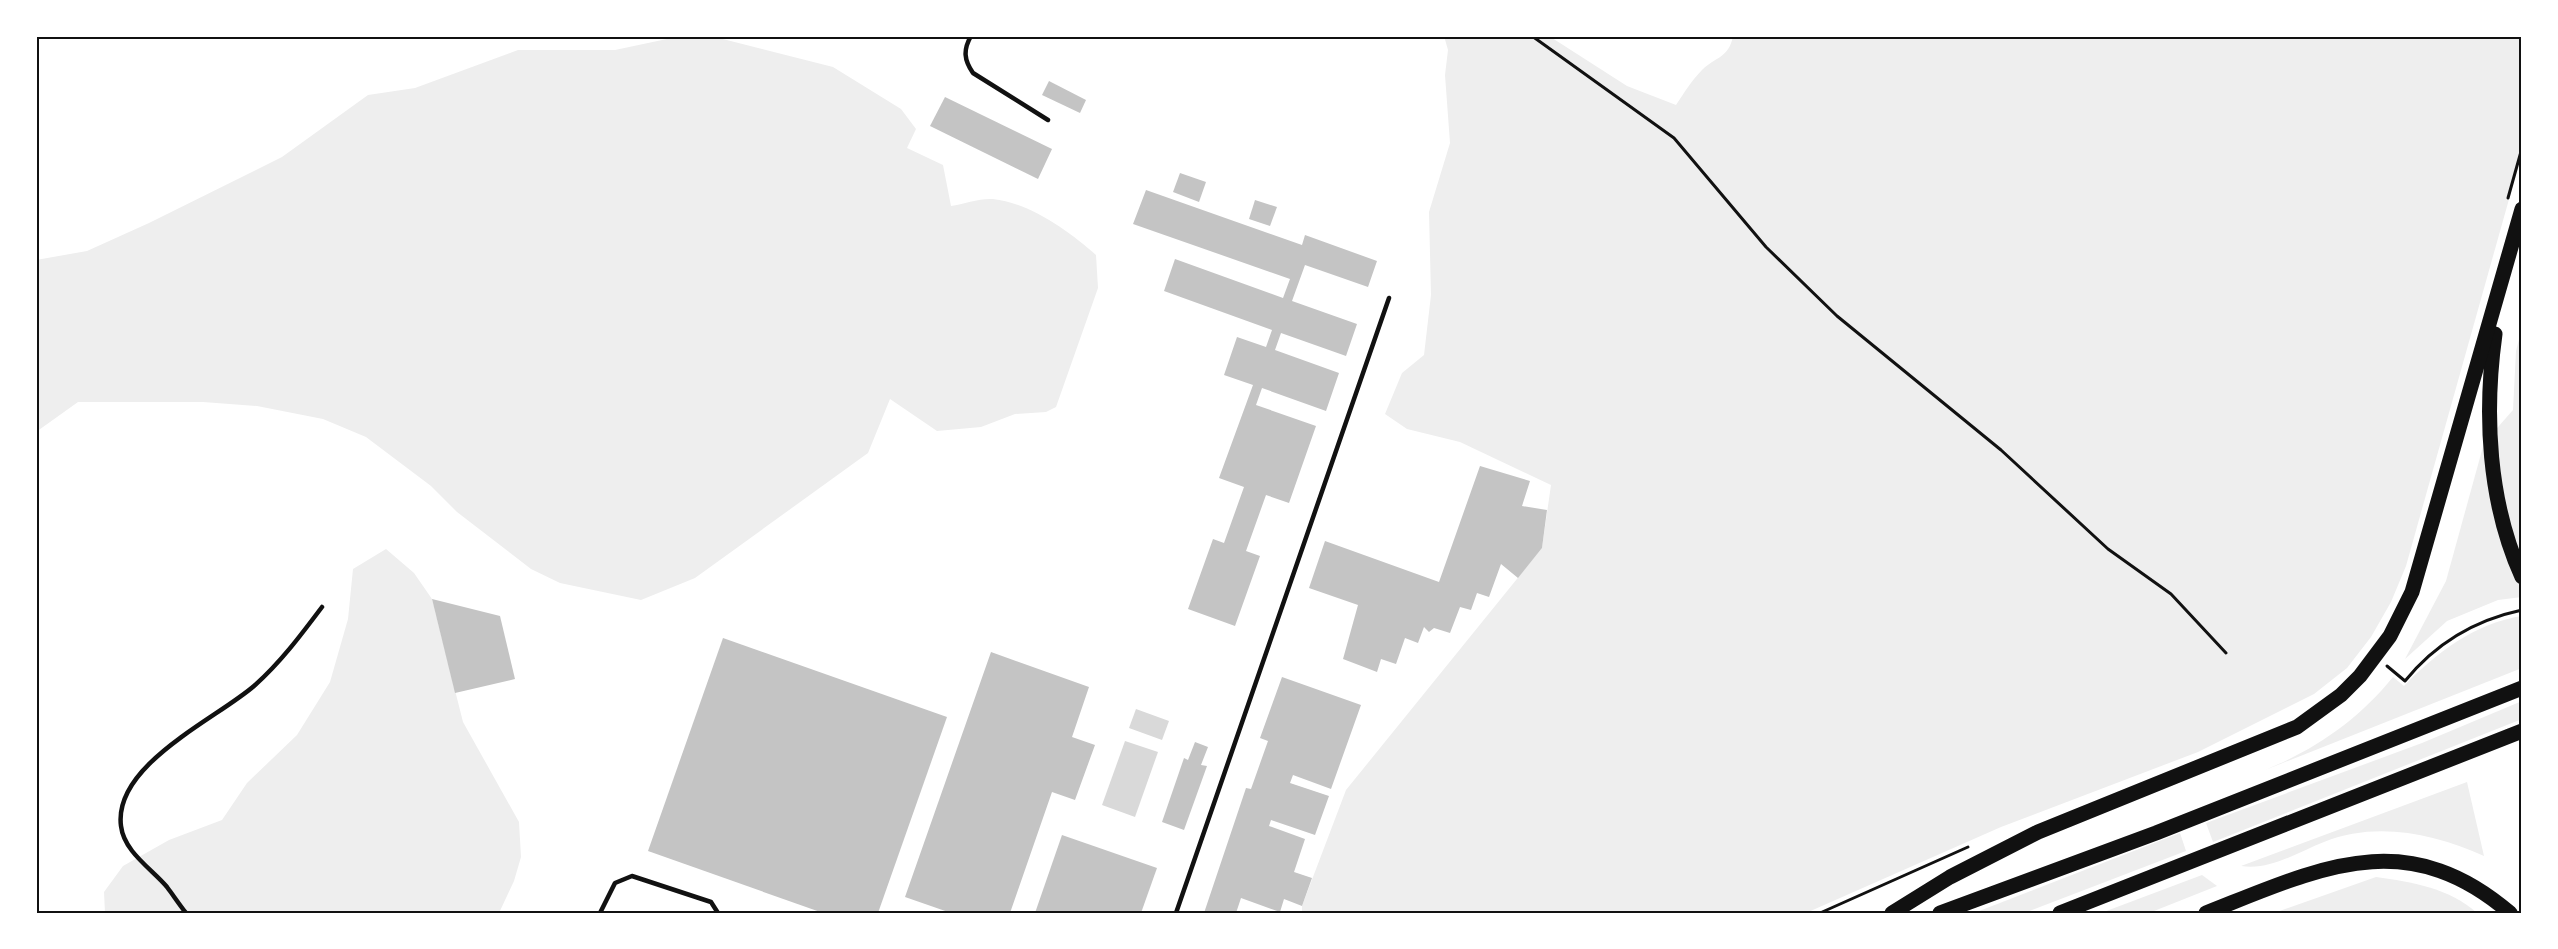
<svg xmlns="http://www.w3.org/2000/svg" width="2558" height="949" font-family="Figtree,sans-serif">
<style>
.green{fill:#eee}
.water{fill:#d9d9d9}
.building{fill:#c4c4c4}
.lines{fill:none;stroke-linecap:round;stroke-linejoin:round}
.path{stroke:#111;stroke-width:3}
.service{stroke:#111;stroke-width:4.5}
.primary{stroke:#111;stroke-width:15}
.neatline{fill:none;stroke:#111;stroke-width:2}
</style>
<rect width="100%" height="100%" fill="#fff"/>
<g class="green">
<path d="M 681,36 L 711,36 L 833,67 L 901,109 L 916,129 L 907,148 L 943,165 L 951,206 C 964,204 980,198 993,199 C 1030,203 1069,231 1096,255 L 1098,288 L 1056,407 L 1046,412 L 1015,414 L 981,427 L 937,431 L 890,399 L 868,453 L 695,578 L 641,600 L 560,583 L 531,569 L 457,512 L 431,486 L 366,437 L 323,419 L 257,406 L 203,402 L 78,402 L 36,432 L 36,260 L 87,251 L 149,223 L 282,157 L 368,95 L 415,88 L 518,50 L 615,50 Z"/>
<path d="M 1444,36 L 1549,36 L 1627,86 L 1676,105 C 1684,93 1692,80 1702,70 C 1715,57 1729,58 1733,36 L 2522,36 L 2522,153 L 2406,566 L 2391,602 L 2371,637 L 2347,668 L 2314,694 L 2198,752 L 2001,827 L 1806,913 L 1302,913 L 1302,906 L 1346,790 L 1542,548 L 1551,485 L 1460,442 L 1407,429 L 1385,414 L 1402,373 L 1424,355 L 1431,295 L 1429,212 L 1450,143 L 1445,75 L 1448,50 Z"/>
<path d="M 2522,328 L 2522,597 L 2498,600 L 2447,621 L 2405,659 L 2446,581 L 2484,443 L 2513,410 L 2516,351 Z"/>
<path d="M 386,549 L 414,573 L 432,599 L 463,722 L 519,822 L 521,857 L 514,881 L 499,913 L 105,913 L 104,892 L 123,866 L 169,840 L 222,820 L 247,783 L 297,735 L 330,682 L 348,619 L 353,569 Z"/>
<path d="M 2522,616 L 2522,668 L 2265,770 C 2316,749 2358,720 2393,677 L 2404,686 C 2436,653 2475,623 2522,616 Z"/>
<path d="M 2522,701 L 2522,719 L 2213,842 L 2206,823 L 2422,743 Z"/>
<path d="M 2467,782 L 2484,856 C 2434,834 2377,821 2324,842 C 2298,852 2270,871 2241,866 Z"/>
<path d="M 2180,833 L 2186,851 L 2024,913 L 1974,913 Z"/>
<path d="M 2202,875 L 2217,886 L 2149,913 L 2101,913 Z"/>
<path d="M 2376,877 C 2412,882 2449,888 2477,913 L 2274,913 Z"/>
</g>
<g class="water">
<path d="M 1136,709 L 1169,721 L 1162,740 L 1129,728 Z"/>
<path d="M 1125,741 L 1158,752 L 1135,817 L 1102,805 Z"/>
</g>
<g class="building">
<path d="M 1049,81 L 1086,100 L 1080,113 L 1042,95 Z"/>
<path d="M 945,97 L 1052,149 L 1038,179 L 930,126 Z"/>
<path d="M 1180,173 L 1206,182 L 1199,202 L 1173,192 Z"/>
<path d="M 1146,190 L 1302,245 L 1305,235 L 1377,261 L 1368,287 L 1305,265 L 1292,301 L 1357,324 L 1346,356 L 1281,333 L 1275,350 L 1339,373 L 1326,411 L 1262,388 L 1256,405 L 1316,426 L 1289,503 L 1266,495 L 1246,551 L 1260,556 L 1235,626 L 1188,609 L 1213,539 L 1224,543 L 1244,487 L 1219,478 L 1253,385 L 1224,375 L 1237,337 L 1266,347 L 1272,330 L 1164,291 L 1175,259 L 1283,298 L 1290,279 L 1133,224 Z"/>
<path d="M 1255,200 L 1277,207 L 1270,226 L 1249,219 Z"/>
<path d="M 1480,466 L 1530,481 L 1522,506 L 1547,510 L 1542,548 L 1518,578 L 1501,564 L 1489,597 L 1477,593 L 1471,610 L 1460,607 L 1450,633 L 1434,628 L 1429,632 L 1424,627 L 1418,643 L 1405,638 L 1396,664 L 1381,659 L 1377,672 L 1343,659 L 1358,605 L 1309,588 L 1325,541 L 1439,582 Z"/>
<path d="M 432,599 L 500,616 L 515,679 L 455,693 Z"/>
<path d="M 723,638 L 947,717 L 878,913 L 823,913 L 648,851 Z"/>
<path d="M 991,652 L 1089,687 L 1072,737 L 1095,745 L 1075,800 L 1052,792 L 1010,913 L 951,913 L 905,897 Z"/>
<path d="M 1282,677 L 1361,705 L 1331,789 L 1293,775 L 1290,783 L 1329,796 L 1315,835 L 1271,820 L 1269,826 L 1305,839 L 1294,872 L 1312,878 L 1302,906 L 1284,899 L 1280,912 L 1241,898 L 1236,913 L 1204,913 L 1246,788 L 1251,789 L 1268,741 L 1260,738 Z"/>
<path d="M 1195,742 L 1208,747 L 1201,765 L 1207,766 L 1184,830 L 1162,822 L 1184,758 L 1188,760 Z"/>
<path d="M 1062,835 L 1157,868 L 1141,913 L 1035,913 Z"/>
</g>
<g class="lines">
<g class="path">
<path d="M 1532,36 L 1674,138 L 1766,247 L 1837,316 L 2001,450 L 2108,549 L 2171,594 L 2226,653"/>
<path d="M 2508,198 L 2522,148"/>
<path d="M 2387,666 L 2405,681 C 2435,644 2475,620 2522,610"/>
<path d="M 1820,913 L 1968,847"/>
</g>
<g class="service">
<path d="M 971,36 C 963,50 964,60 973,73 L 1048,120"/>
<path d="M 186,913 C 179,904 173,895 167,887 C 152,869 124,852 121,826 C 113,765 216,719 254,686 C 280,663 301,635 322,607"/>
<path d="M 600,913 L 615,883 L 632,876 L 711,902 L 718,913"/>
<path d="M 1176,913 L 1389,298"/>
</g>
<g class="primary">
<path d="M 2495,334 C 2484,414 2488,502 2522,577"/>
<path d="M 1892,913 L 1950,877 L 2038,832 L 2297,727 L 2341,695 L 2360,676 L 2390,636 L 2412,592 L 2522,209"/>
<path d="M 1940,913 L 2156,833 L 2522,688"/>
<path d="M 2060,913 L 2522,731"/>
<path d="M 2206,913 C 2318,869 2405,823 2510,913"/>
</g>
</g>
<rect width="2558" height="949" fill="none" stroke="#ffffff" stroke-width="75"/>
<rect x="38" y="38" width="2482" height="874" class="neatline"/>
</svg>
